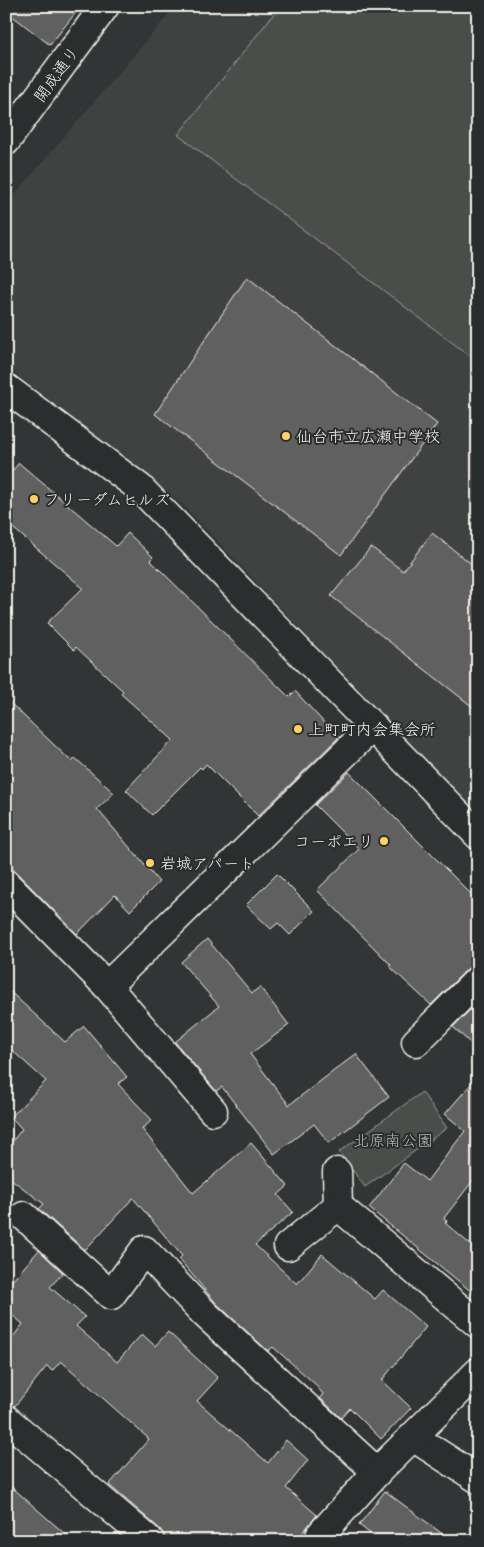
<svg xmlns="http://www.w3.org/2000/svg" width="484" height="1547" font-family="'Gochi Hand','Klee One',sans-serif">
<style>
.built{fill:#404242}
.green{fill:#4b4d4c;stroke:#a09f9a}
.building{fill:#5f605f;stroke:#f4f1e8}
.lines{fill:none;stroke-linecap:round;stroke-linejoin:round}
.minor-casing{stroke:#f4f1e8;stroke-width:31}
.tertiary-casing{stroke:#f4f1e8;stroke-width:31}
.minor{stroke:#2a2d2e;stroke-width:28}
.tertiary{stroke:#2a2d2e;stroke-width:28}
.poi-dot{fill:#ffd166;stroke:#2a2d2e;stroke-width:2}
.labels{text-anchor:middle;stroke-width:4;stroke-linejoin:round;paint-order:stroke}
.street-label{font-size:16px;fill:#f4f1e8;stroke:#2a2d2e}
.poi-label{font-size:16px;fill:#f4f1e8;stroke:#2a2d2e;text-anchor:start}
.park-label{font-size:16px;fill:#b9b8b1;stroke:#2a2d2e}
</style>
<rect width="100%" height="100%" fill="#323535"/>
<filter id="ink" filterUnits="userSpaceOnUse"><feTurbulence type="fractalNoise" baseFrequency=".02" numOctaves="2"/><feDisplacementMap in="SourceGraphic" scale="10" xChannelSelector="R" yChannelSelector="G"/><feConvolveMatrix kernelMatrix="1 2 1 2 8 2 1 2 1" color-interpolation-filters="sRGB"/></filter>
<g filter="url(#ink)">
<path class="built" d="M 176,6 L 478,6 L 478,817 L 184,506 L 6,366 L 6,205 Z"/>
<g class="green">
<path d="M 280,6 L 478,6 L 478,362 L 178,135 Z"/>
<path d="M 422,1092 L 447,1128 L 365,1187 L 339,1152 Z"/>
</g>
<g class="building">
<path d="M 6,6 L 81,6 L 50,45 L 6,11 Z"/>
<path d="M 247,277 L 437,424 L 341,555 L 155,414 Z"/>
<path d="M 19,463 L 116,546 L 128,533 L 153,557 L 150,560 L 289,697 L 295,691 L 338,738 L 258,816 L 206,764 L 202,769 L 200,767 L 152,815 L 126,790 L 173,740 L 121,694 L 123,691 L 76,647 L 74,650 L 47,623 L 83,588 L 6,522 L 6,478 Z"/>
<path d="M 432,533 L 478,569 L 478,711 L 331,596 L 371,547 L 403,571 Z"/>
<path d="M 6,699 L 72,762 L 75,758 L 114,793 L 97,809 L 159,882 L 130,911 L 115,895 L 77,934 L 6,862 Z"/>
<path d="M 349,772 L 478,901 L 478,965 L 467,969 L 431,1005 L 389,966 L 391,965 L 317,890 L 359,849 L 315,805 Z"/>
<path d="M 277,874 L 314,911 L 290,935 L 278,923 L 271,929 L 246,905 Z"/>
<path d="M 207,939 L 252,993 L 260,987 L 289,1025 L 250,1054 L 289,1105 L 356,1054 L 389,1097 L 329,1143 L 314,1124 L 274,1154 L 222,1087 L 216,1091 L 175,1042 L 219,1006 L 181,962 Z"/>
<path d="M 6,988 L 65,1042 L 84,1026 L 127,1077 L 118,1084 L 152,1120 L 142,1129 L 193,1193 L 251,1143 L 288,1186 L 278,1195 L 293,1212 L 255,1245 L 297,1284 L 322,1254 L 375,1299 L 383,1290 L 426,1327 L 382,1380 L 411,1408 L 381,1439 L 350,1408 L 341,1418 L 320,1398 L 323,1394 L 314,1383 L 273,1347 L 268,1351 L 216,1303 L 179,1259 L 182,1256 L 133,1198 L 85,1250 L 39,1209 L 44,1204 L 6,1175 L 6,1149 L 22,1129 L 11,1117 L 46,1081 L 6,1045 Z"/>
<path d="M 478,1002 L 478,1050 L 453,1027 Z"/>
<path d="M 478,1076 L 478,1174 L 444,1218 L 447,1221 L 445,1223 L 478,1251 L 478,1297 L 369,1208 L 404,1163 L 427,1181 L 465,1131 L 445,1114 Z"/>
<path d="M 39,1250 L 63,1273 L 50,1287 L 85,1317 L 76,1326 L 117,1362 L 142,1334 L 155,1346 L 168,1332 L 218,1378 L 197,1401 L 268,1463 L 286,1440 L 308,1460 L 286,1488 L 317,1515 L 296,1541 L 168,1541 L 160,1529 L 109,1485 L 149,1439 L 61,1361 L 52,1371 L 47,1366 L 15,1406 L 6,1404 L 6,1346 L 23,1324 L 6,1310 L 6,1288 Z"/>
<path d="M 6,1482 L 31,1504 L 73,1541 L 6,1541 Z"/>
<path d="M 385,1491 L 452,1541 L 380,1541 L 359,1525 Z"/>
</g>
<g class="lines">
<g class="minor-casing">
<g id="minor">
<path d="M 6,388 L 140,488 L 478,835"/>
<path d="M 6,884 L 107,986 L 373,726"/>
<path d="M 107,986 L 213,1111"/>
<path d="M 416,1042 L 478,980"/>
<path d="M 337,1172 L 338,1206"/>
<path d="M 24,1216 L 111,1295 L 144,1250 L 205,1314 L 377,1472"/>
<path d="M 288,1246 L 338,1206 L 478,1324"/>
<path d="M 6,1419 L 150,1541"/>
<path d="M 413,1437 L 478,1479"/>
<path d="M 318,1541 L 321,1534 L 377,1472 L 478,1372"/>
</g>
</g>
<g class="tertiary-casing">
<path id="tertiary" d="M 6,141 L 105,6"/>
</g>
<use href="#minor" class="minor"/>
<use href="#tertiary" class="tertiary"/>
</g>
</g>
<g class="poi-dot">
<circle cx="286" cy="436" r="5"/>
<circle cx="34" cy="499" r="5"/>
<circle cx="298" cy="729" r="5"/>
<circle cx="384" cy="841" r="5"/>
<circle cx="150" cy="863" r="5"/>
</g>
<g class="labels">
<g class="street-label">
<text transform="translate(56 74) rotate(-54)" y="6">開成通り</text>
</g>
<g class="poi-label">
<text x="296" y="442">仙台市立広瀬中学校</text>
<text x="44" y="505">フリーダムヒルズ</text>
<text x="308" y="735">上町町内会集会所</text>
<text x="374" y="847" text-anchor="end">コーポエリ</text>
<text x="160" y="869">岩城アパート</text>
</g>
<g class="park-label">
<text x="393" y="1146">北原南公園</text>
</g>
</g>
<rect width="484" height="1547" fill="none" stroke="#2a2d2e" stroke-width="25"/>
<rect x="12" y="12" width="459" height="1522" fill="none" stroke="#f4f1e8" stroke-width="2" filter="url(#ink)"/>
</svg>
